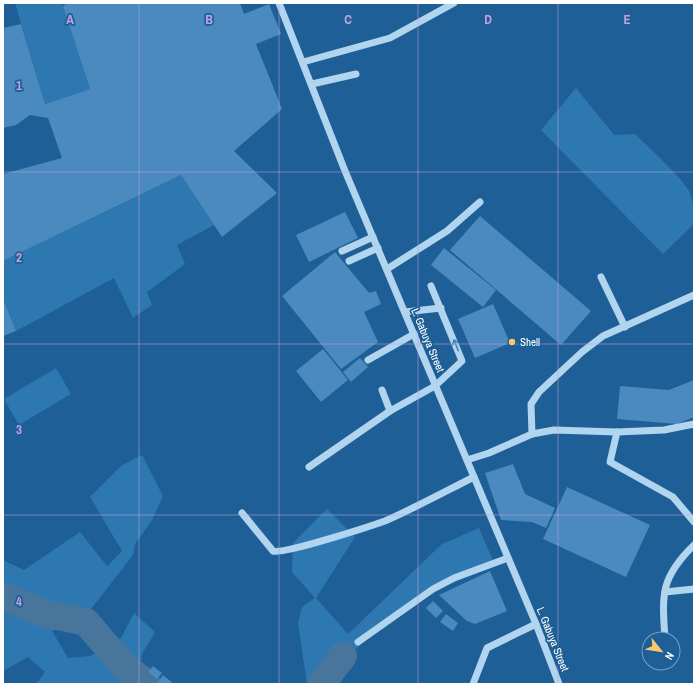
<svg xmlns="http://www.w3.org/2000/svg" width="697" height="687" font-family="'Archivo Narrow',sans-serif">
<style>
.green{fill:#2e78b2}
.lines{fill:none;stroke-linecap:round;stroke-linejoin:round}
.river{stroke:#47759b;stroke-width:28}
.building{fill:#4a8abe}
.minor{stroke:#b1d4ef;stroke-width:7}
.oneway{stroke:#4982b1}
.grid{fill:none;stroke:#c4a0e2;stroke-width:1;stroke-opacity:0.55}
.poi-dot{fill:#fec670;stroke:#1d5f96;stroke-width:1.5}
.labels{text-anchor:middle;stroke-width:3.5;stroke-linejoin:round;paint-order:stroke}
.street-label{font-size:11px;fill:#fff;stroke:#1d5f96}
.poi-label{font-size:11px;fill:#fff;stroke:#1d5f96;text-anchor:start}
.grid-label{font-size:13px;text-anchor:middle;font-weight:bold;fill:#c4a0e2;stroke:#1d5f96;stroke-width:3.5;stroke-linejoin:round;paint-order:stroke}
</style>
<rect width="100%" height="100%" fill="#1d5f96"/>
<g class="green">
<path d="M 15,3 L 62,3 L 90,89 L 45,104 Z"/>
<path d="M 576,88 L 614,135 L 635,134 C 646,145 685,180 690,193 C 694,203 694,213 694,224 L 663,254 L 541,130 Z"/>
<path d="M 181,175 L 214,225 L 177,245 L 185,264 L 147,292 L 152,305 L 133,318 L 114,278 L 16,331 L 3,299 L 3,261 Z"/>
<path d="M 56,368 L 71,394 L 19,425 L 4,399 Z"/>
<path d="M 142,455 L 163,496 L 152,520 L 135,544 L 133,555 L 91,609 L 71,624 L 52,631 L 68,658 L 90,656 L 121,638 L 134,613 L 155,632 L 142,654 L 139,680 L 144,684 L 36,684 L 45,672 L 28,657 L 3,671 L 3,560 L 24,570 L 80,532 L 107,566 L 122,551 L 90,497 L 121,466 Z"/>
<path d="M 327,509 L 355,537 L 316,598 L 348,634 L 442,544 L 479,528 L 494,563 C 447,586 397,608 360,645 C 348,656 339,672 330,684 L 307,684 L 298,623 L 302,607 L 315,598 L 292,572 L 293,543 Z"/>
</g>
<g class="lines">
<g class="river">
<path d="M 3,596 L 43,613 L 86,622 L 123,665 L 147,684"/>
<path d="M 321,684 L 343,656"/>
</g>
</g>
<g class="building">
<path d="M 68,3 L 240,3 L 244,14 L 269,4 L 281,34 L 256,44 L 282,109 L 234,151 L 277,193 L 222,237 L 181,175 L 3,261 L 3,174 L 62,158 L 48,118 L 30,115 L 16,125 L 3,128 L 3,28 L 21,24 L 45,104 L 90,89 L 63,6 Z"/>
<path d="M 345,212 L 358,238 L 309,262 L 296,235 Z"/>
<path d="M 480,216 L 591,311 L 561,345 L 450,250 Z"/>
<path d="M 444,248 L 496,290 L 483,307 L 431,265 Z"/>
<path d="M 335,252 L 369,293 L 376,291 L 381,304 L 364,312 L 378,342 L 341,369 L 282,296 Z"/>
<path d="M 3,299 L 16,331 L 3,336 Z"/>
<path d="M 493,304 L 510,343 L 475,358 L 458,319 Z"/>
<path d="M 323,349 L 348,380 L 321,402 L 296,371 Z"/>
<path d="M 360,358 L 368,367 L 351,382 L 343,372 Z"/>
<path d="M 694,380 L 694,417 L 677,424 L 617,419 L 620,386 L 669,390 Z"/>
<path d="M 513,464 L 525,494 L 555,508 L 546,528 L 532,522 L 501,520 L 485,473 Z"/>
<path d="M 567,487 L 650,525 L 626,577 L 543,539 Z"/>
<path d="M 490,571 L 507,611 L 475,624 L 467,621 L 439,595 Z"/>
<path d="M 433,601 L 443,611 L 436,618 L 426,608 Z"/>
<path d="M 446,614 L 458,623 L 453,631 L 440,622 Z"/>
<path d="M 153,666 L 162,673 L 157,679 L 148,672 Z"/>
<path d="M 163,675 L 174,684 L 156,684 Z"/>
</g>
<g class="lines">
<g class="minor">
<path d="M 279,3 L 345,171 L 536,624 L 559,684"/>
<path d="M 303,62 L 390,38 L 454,3"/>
<path d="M 312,84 L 356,74"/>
<path d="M 342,251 L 373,237"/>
<path d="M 349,261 L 378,248"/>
<path d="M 387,269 L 447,231 L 480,202"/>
<path d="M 601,277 L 625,327"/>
<path d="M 405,312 L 441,308"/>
<path d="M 368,360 L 414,334"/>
<path d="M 382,390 L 390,411"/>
<path d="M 617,432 L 610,462 L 673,497 L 694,522"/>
<path d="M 532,434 L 531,404 L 539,392 L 582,352 L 603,336 L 694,295"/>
<path d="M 467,460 L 489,453 L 532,434 L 554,430 L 617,432 L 664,430 L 694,424"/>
<path d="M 309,467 L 390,411 L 435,386 L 462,361 L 431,286"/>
<path d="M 242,513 L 273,551 C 282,555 371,526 385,521 C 415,508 444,492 474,477"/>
<path d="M 665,592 L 694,589"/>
<path d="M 665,639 C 662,595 660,578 694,545"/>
<path d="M 358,642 L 433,589 L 454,578 L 508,558"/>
<path d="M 473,684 L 487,648 L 536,624"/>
</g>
</g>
<defs><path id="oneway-shaft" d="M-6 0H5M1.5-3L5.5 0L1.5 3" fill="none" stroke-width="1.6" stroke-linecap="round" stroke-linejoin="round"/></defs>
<use class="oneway" href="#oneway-shaft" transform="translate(456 345) rotate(-112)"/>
<path class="grid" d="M 139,3 L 139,684M 279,3 L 279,684M 418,3 L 418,684M 558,3 L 558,684M 3,172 L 694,172M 3,344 L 694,344M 3,515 L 694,515"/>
<circle class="poi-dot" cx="512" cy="342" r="4"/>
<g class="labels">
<g class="street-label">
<text transform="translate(428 340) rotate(67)" y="4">L. Gabuya Street</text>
<text transform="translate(553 639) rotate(68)" y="4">L. Gabuya Street</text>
</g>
<g class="poi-label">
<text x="520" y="346">Shell</text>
</g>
</g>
<g class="grid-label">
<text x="70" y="24">A</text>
<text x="209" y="24">B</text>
<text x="348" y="24">C</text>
<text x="488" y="24">D</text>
<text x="627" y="24">E</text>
<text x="19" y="90">1</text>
<text x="19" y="262">2</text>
<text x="19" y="434">3</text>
<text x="19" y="606">4</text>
</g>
<rect width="697" height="687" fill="none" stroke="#ffffff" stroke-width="8"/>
<g transform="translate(661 651) rotate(120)"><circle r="19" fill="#1d5f96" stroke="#779fc0"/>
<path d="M0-3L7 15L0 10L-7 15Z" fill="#fec670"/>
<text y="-6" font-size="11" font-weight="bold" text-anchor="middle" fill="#ffffff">N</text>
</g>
</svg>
